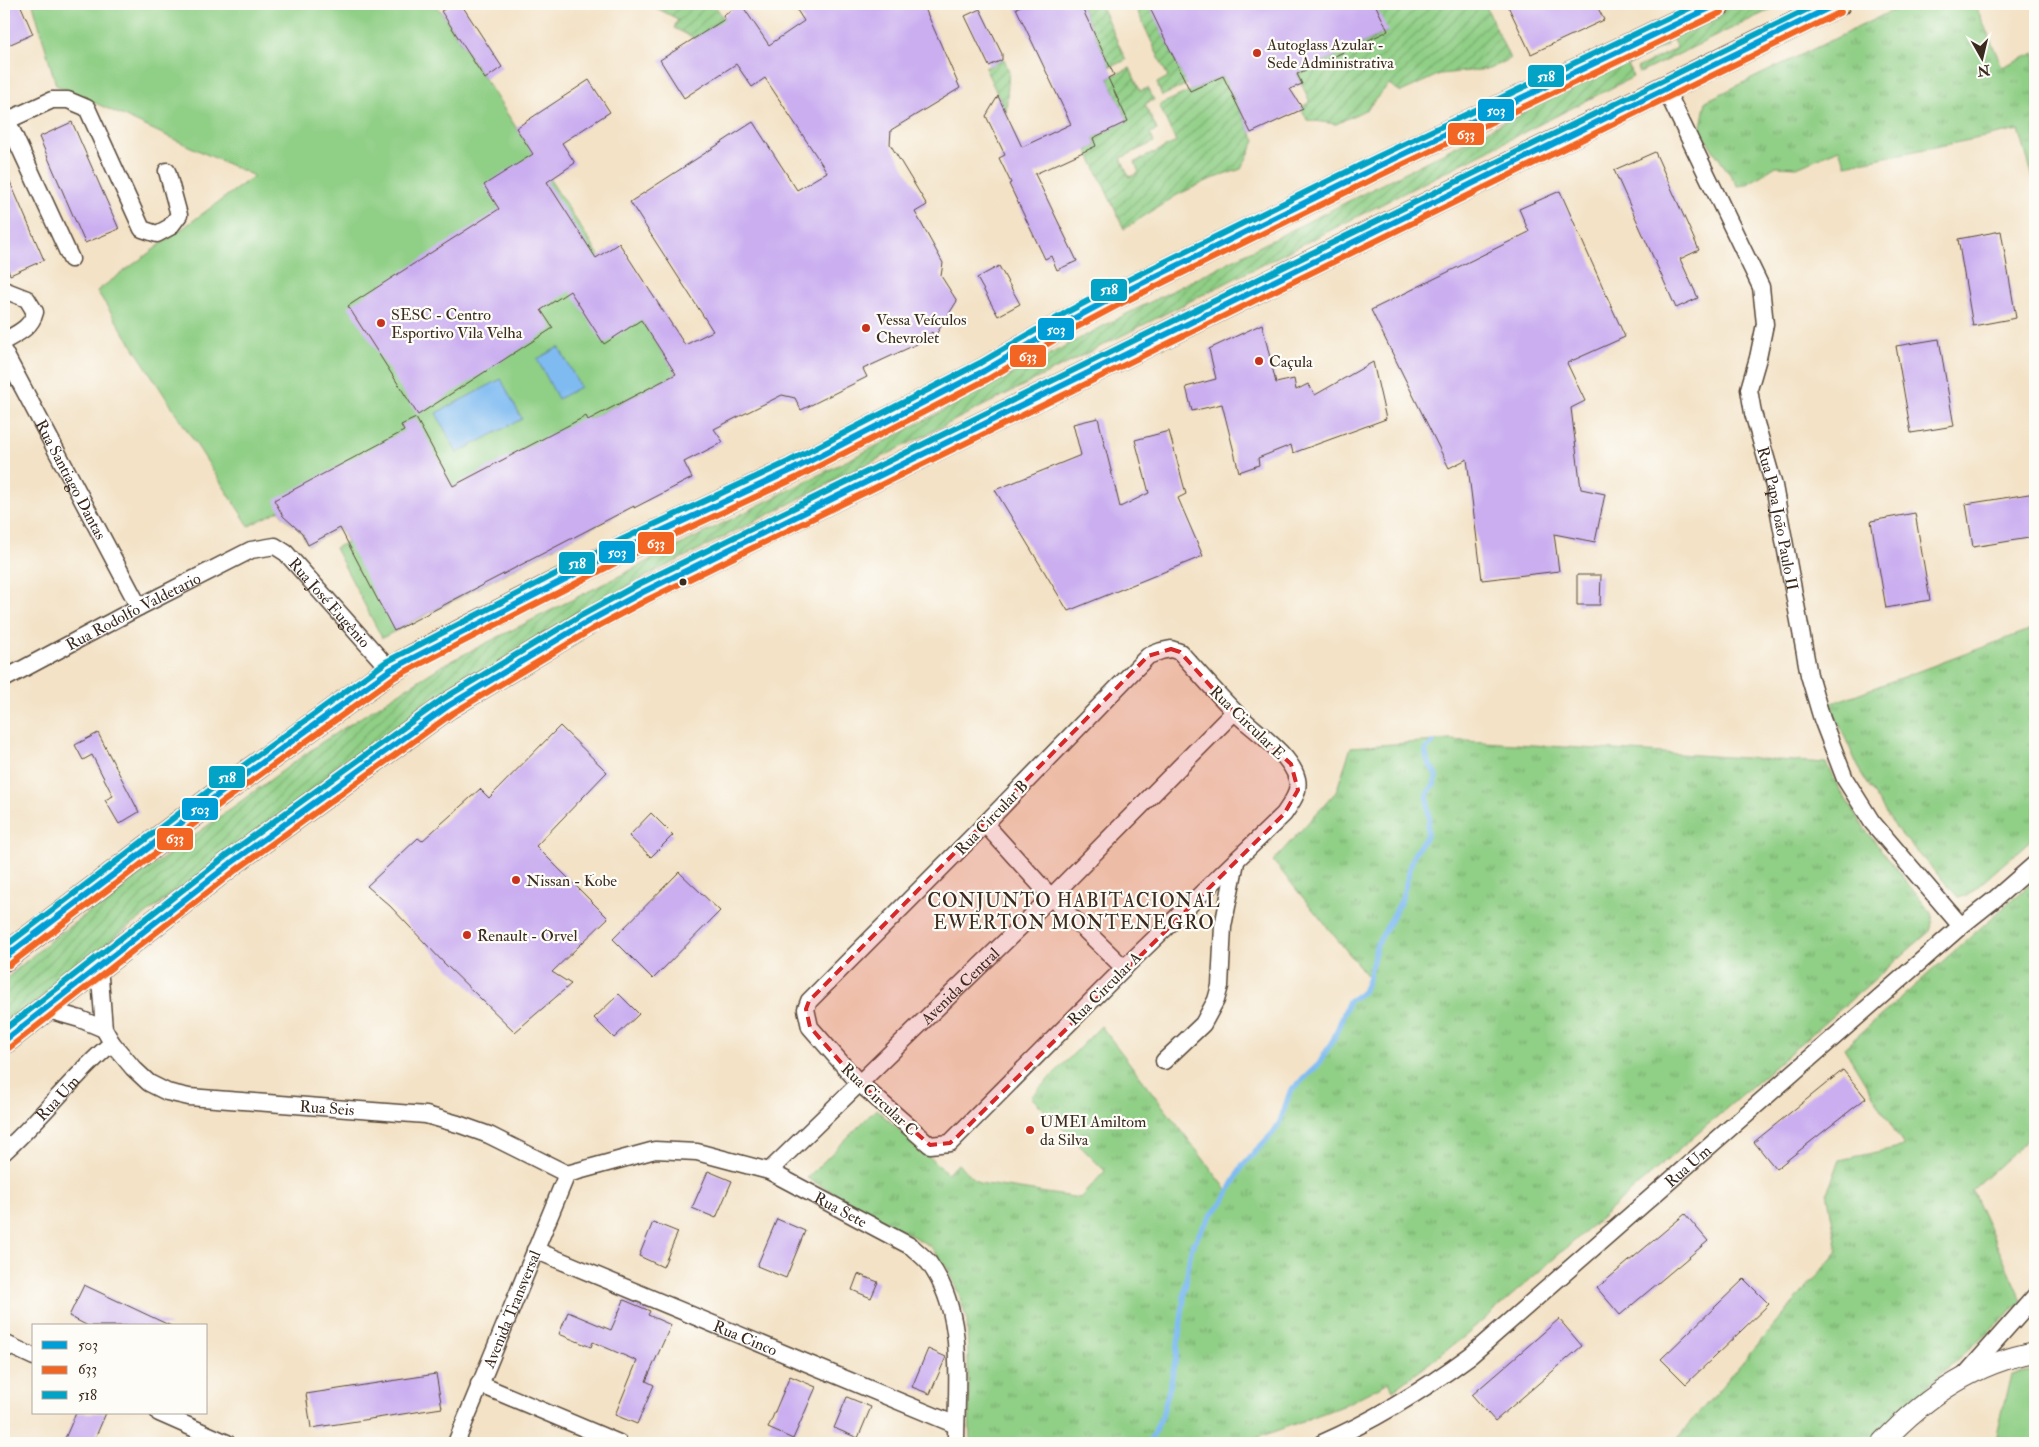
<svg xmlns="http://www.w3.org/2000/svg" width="2039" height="1447" font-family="'IM FELL Double Pica',serif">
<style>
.grass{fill:url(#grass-tufts);stroke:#667c52}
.garden{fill:url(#garden-furrows);stroke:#667c52}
.pitch{fill:#90cf86;stroke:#667c52}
.water{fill:#7fbbf1;stroke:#5d7288}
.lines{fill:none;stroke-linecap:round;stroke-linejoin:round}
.stream{stroke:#7fbbf1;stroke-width:5.5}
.building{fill:#caaef0}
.minor-casing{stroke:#574637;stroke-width:19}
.tertiary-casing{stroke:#574637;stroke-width:22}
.primary-casing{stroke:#574637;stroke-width:28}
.minor{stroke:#fff;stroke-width:16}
.tertiary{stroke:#fff;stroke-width:20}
.primary{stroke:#f8bf6c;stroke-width:25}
.bus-1-casing{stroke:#fdfcf7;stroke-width:10}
.bus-2-casing{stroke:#fdfcf7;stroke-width:10}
.bus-3-casing{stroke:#fdfcf7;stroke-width:10}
.bus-1{stroke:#009ed6;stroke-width:6}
.bus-2{stroke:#f26522;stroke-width:6}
.bus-3{stroke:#03a3c5;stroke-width:6}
.marked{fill:#d62828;fill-opacity:0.2;stroke:#d62828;stroke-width:4;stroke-dasharray:10 6;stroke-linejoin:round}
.poi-dot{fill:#c8321e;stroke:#fdfcf7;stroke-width:2}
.bus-dot{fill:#3b2a1e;stroke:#fdfcf7;stroke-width:2}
.labels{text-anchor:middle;stroke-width:4.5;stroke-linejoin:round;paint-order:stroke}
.poi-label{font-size:16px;fill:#3b2a1e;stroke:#fdfcf7;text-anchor:start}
.street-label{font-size:16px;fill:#3b2a1e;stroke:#fdfcf7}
.quarter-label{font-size:19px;letter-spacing:1px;fill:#3b2a1e;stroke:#fdfcf7}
.line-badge{stroke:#fdfcf7;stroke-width:2}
.badge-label{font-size:14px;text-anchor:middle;font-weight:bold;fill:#fff}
</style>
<defs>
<pattern id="grass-tufts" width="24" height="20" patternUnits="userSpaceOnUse" patternTransform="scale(1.25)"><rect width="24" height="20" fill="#90cf86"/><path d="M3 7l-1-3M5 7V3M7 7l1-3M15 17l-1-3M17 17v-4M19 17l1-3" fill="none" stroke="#77a86d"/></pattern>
<pattern id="garden-furrows" width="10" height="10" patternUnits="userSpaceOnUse" patternTransform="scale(1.25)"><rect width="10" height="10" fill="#90cf86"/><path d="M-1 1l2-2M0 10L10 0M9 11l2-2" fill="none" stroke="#77a86d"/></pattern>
</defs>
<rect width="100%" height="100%" fill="#fdfcf7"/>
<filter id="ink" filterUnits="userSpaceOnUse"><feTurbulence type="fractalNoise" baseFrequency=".02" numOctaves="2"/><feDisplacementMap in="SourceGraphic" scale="10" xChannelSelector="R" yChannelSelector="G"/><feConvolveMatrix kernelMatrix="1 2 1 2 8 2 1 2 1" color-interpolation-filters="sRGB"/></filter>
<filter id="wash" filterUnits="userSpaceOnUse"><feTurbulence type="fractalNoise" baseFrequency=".0096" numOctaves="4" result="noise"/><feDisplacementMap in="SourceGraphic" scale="20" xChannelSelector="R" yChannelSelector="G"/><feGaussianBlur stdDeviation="1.12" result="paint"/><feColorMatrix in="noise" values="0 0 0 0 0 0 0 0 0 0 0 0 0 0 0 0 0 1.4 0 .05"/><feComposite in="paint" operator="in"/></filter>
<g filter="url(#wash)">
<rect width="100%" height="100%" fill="#f3e2c6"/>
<g class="grass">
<path d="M 1906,4 L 1975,4 L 2002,67 L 2035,53 L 2035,184 L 2019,130 L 1846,165 L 1839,149 L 1797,167 L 1776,166 L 1746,185 L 1738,186 L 1700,131 L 1706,101 Z"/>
<path d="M 2035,628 L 2035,836 L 1967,896 L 1958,897 L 1899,832 L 1885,812 L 1861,773 L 1830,704 Z"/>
<path d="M 1450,740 L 1826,763 L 1840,790 L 1867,832 L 1931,913 L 1933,921 L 1930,931 L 1464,1337 L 1393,1390 L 1389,1382 L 1342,1406 L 1244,1443 L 970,1443 L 967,1319 L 958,1292 L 947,1268 L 930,1246 L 807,1178 L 876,1109 L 947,1173 L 958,1164 L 979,1183 L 1080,1198 L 1105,1171 L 1031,1097 L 1101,1026 L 1228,1191 L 1243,1165 L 1273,1133 L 1280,1122 L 1290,1092 L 1319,1064 L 1334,1038 L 1349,1001 L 1363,992 L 1369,978 L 1273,861 L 1336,792 L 1351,747 Z"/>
<path d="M 2035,880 L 2035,1133 L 1972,1190 L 2022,1301 L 1891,1419 L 1871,1443 L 1673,1443 L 1838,1251 L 1827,1192 L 1840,1160 L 1904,1146 L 1844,1048 Z"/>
</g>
<g class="garden">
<path d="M 648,4 L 714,4 L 727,23 L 703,39 L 700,34 L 694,38 L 674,28 L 678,19 Z"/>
<path d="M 1085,4 L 1100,4 L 1126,60 L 1110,67 L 1081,6 Z"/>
<path d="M 1134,4 L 1148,4 L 1187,84 L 1162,96 L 1157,83 L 1168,77 Z"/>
<path d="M 1375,4 L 1485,4 L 1510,59 L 1489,69 L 1440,74 L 1401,92 L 1389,84 L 1367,109 L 1336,124 L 1307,120 L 1301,107 L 1310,102 L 1297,74 L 1387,32 Z"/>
<path d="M 1736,4 L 1782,4 L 1640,73 L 1637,68 L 1677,48 L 1671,36 Z"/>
<path d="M 1665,40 L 1667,45 L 1628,65 L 1633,77 L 637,581 L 384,739 L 127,928 L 4,1027 L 4,980 L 51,940 L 322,742 L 443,665 L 876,446 L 1113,321 Z"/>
<path d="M 1004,59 L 1009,71 L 1006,112 L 985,68 Z"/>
<path d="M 1130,68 L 1140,91 L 1148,88 L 1154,100 L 1145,104 L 1157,130 L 1150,133 L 1154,142 L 1121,158 L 1129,177 L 1139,173 L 1135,162 L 1176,142 L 1159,105 L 1223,76 L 1255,141 L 1241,169 L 1209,180 L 1177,195 L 1124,229 L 1087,150 L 1096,146 L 1093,138 L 1128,121 L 1108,78 Z"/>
</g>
<g class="pitch">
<path d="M 33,4 L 436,4 L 676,374 L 588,420 L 633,506 L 382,638 L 335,548 L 347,542 L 340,528 L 308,545 L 297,524 L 294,526 L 283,516 L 280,510 L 249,526 L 97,291 L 254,176 L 56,85 Z"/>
<path d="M 2032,1371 L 2035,1371 L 2035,1443 L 1995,1443 L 2011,1374 Z"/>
</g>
<g class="water">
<path d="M 559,347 L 580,387 L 558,399 L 537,359 Z"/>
<path d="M 501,379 L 522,419 L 457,453 L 436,413 Z"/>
</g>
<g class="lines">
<path class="stream" d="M 1149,1443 L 1162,1416 L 1171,1382 L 1177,1352 L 1187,1274 L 1191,1249 L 1201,1230 L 1212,1214 L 1223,1202 L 1243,1165 L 1273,1133 L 1280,1122 L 1290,1092 L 1319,1064 L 1334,1038 L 1349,1001 L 1363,992 L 1369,978 L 1376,947 L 1401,901 L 1414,854 L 1427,835 L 1429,818 L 1427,794 C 1449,769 1424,773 1426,749 L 1433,743"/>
</g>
<g id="blocks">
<g class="building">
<path d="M 4,4 L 20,4 L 33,34 L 4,47 Z"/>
<path d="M 455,4 L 461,4 L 502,67 L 485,79 L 441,11 Z"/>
<path d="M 741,4 L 769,45 L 804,21 L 797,10 L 806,4 L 923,4 L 960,88 L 891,130 L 890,144 L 927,205 L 915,212 L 943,263 L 941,276 L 957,301 L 935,336 L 932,332 L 917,344 L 863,369 L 867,377 L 801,410 L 795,398 L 782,395 L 714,429 L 723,442 L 684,462 L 692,478 L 634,508 L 634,506 L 394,631 L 340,528 L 308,545 L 302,533 L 283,516 L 274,500 L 404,431 L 401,425 L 416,418 L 453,486 L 586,416 L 588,420 L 676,374 L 641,320 L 604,344 L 570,291 L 541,310 L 553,328 L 418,415 L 348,306 L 499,209 L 484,185 L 533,154 L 516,128 L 589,80 L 610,112 L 562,143 L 575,163 L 547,182 L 596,258 L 619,243 L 685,345 L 713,331 L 630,202 L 753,122 L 797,190 L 827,172 L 765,78 L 752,87 L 736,64 L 684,98 L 660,60 L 725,19 L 723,16 Z"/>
<path d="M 1025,4 L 1080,4 L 1114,75 L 1108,78 L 1128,121 L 1093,138 L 1096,146 L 1035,174 L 1077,261 L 1057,270 L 1051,256 L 1045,259 L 1009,184 L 1011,183 L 999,158 L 1005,155 L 986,116 L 998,96 L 1022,147 L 1071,124 L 1016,8 Z"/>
<path d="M 1148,4 L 1375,4 L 1388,31 L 1297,74 L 1302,84 L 1290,89 L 1303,109 L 1251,133 L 1223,76 L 1190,91 Z"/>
<path d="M 1507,4 L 1596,4 L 1604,20 L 1531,54 Z"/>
<path d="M 980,9 L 1002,54 L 1002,60 L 989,66 L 965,16 Z"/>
<path d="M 72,122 L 119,229 L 85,243 L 39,137 Z"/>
<path d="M 1655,152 L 1699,250 L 1680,259 L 1698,298 L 1676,308 L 1614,170 Z"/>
<path d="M 4,168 L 44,260 L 10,275 L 4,260 Z"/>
<path d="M 1560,191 L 1625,337 L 1567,363 L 1585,401 L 1571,408 L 1581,489 L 1605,494 L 1595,542 L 1554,534 L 1559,571 L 1482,580 L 1467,459 L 1449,468 L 1371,310 L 1529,232 L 1519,209 Z"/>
<path d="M 2001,231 L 2016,318 L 1973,326 L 1958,239 Z"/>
<path d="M 999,266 L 1020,304 L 998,316 L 977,278 Z"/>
<path d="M 1262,324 L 1276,383 L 1294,379 L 1296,390 L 1308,384 L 1315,395 L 1373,362 L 1386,419 L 1293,453 L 1291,445 L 1258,458 L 1259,465 L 1239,472 L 1222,404 L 1192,411 L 1186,387 L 1216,379 L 1209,349 Z"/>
<path d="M 1939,339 L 1954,426 L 1911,433 L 1896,346 Z"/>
<path d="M 1098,418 L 1120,507 L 1149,493 L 1135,440 L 1169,431 L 1186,494 L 1178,498 L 1203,556 L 1068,611 L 995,490 L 1081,455 L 1073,424 Z"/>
<path d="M 2035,493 L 2035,537 L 1973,547 L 1966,504 Z"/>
<path d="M 1915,513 L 1930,600 L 1886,608 L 1871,521 Z"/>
<path d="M 1577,575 L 1601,575 L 1600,605 L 1577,605 Z"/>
<path d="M 560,726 L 607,772 L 536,846 L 608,918 L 552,972 L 571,984 L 515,1032 L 444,963 L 390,906 L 367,886 L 418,838 L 422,841 L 480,789 L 489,798 Z"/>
<path d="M 98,733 L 139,812 L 119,824 L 105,800 L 113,796 L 92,755 L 83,760 L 75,745 Z"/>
<path d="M 651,813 L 673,835 L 651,857 L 629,836 Z"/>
<path d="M 679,872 L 720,911 L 653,979 L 613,939 Z"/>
<path d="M 619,994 L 639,1014 L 614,1038 L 594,1018 Z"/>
<path d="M 1843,1070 L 1866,1098 L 1776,1169 L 1754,1142 Z"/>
<path d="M 708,1171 L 732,1181 L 716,1218 L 692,1208 Z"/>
<path d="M 1685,1214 L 1708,1241 L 1620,1315 L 1597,1288 Z"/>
<path d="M 777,1219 L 805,1231 L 786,1278 L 757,1266 Z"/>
<path d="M 653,1222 L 678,1232 L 663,1267 L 639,1256 Z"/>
<path d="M 858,1274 L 878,1282 L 871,1298 L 852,1290 Z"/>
<path d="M 1744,1279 L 1769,1304 L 1686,1384 L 1661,1359 Z"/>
<path d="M 84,1285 L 171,1326 L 88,1326 L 69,1316 Z"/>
<path d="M 624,1300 L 650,1311 L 648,1315 L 671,1325 L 646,1381 L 654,1385 L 637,1424 L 615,1415 L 637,1361 L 593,1342 L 591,1347 L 559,1334 L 568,1312 L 611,1330 Z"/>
<path d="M 1559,1319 L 1582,1346 L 1495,1421 L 1472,1395 Z"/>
<path d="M 928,1349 L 946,1357 L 930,1394 L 912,1387 Z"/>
<path d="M 436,1374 L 442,1408 L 311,1428 L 306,1394 Z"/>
<path d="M 790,1376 L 816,1387 L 793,1439 L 768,1428 Z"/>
<path d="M 847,1397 L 871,1407 L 858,1438 L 834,1428 Z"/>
<path d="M 76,1413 L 106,1413 L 93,1443 L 63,1443 Z"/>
</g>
</g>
</g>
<g filter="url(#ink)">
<use href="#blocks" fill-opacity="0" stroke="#574637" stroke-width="1"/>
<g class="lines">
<g class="minor-casing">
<g id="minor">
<path id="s1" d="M 1665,88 L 1761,287 L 1765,324 L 1758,358 L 1749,389 L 1753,413 L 1774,486 L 1809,675 L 1822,719 L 1845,779 L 1872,822 L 1961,926"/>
<path d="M 7,120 L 71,259"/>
<path d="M 4,122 L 52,100 L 68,100 L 87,108 L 142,229 L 157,234 L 170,227 L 179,215 L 167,171"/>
<path d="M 4,290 L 27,299 L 35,312 C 31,328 18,333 4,341"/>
<path id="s2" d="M 4,352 L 139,607"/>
<path d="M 1171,649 L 1180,652 C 1198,672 1216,693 1235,712 C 1253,730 1291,754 1297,779 C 1300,793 1291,803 1284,814 L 1124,968 L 950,1143 L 930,1145 L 858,1082 L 810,1027 L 806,1009 L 809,1001 L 985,824 L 1148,656 L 1161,651 Z"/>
<path id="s3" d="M 4,679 L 139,607 L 251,550 L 275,546 L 286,553 L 390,670"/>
<path d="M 985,824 L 1051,897 L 1124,968"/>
<path id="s4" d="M 99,965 L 104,1029 L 112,1043 L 133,1068 L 149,1083 L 167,1092 L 189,1097 L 426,1115 L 458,1124 L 489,1135 L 567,1174"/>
<path d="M 45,1009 L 80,1019 L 104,1029"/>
<path d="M 1164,1061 L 1203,1024 L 1216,1000 L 1220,986 L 1223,926 L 1236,862"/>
<path id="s5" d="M 4,1152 C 42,1118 73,1076 112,1043"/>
<path id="s6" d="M 769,1171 L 1051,897 L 1234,712"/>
<path id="s7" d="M 567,1174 L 655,1150 L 697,1152 L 769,1171 L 912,1247 C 917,1252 924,1257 929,1263 C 967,1315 956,1384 956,1443"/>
<path id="s8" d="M 535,1250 L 956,1425"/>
<path d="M 4,1343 L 34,1357"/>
<path d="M 1965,1375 L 2035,1296"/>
<path d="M 479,1384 L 619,1443"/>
<path d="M 159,1413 L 227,1443"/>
<path id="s9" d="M 456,1443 L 567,1174"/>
<path id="s10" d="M 1322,1443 C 1376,1420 1425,1389 1471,1355 L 1961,926 L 1995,899 L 2035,864"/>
</g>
</g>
<g class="tertiary-casing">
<path id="tertiary" d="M 1882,1443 C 1923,1399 1975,1363 2035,1352"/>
</g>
<g class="primary-casing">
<g id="primary">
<path d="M 4,958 L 219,794 L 332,712 L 390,670 L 427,650 L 625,548 L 792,470 L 984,371 L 1071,320 L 1118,295 L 1379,166 L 1718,4"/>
<path d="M 4,1041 L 231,863 L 448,706 L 587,622 L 643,592 L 1837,4"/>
</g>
</g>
<use href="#minor" class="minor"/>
<use href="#tertiary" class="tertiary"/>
<use href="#primary" class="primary"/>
<g class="bus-1-casing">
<g id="bus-1">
<path d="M 4,958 L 219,794 L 390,670 L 625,548 L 792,470 L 984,371 L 1071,320 L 1118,295 L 1379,166 L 1718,4"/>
<path d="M 4,1041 L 231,863 L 448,706 L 587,622 L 643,592 L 1837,4"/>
</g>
</g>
<g class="bus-2-casing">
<g id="bus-2">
<path d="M 9,965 L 224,801 L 395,677 L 629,556 L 796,478 L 988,379 L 1075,328 L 1122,303 L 1383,174 L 1722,12"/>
<path d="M 9,1048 L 236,870 L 453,713 L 591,630 L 647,600 L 1841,12"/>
</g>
</g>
<g class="bus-3-casing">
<g id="bus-3">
<path d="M 4,947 L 214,787 L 386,662 L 621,540 L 788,462 L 980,363 L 1067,312 L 1114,287 L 1375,158 L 1698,4"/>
<path d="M 4,1030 L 226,856 L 443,699 L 582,615 L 639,584 L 1818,4"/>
</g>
</g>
<use href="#bus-1" class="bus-1"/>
<use href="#bus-2" class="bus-2"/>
<use href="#bus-3" class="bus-3"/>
</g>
</g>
<path class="marked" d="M 1171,649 L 1180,652 L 1234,712 L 1291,764 L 1298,790 L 1284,814 L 958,1136 L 950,1143 L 930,1145 L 858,1082 L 810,1027 L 806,1009 L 809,1001 L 1148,656 Z"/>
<g class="poi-dot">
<circle cx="1257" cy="53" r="5"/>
<circle cx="381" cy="323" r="5"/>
<circle cx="866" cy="328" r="5"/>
<circle cx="1259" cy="361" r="5"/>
<circle cx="516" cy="880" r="5"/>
<circle cx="467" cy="935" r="5"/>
<circle cx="1030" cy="1130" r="5"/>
</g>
<circle class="bus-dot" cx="683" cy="582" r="4.5"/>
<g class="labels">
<g class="poi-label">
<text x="1267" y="50">Autoglass Azular -<tspan x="1267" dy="18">Sede Administrativa</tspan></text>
<text x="391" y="320">SESC - Centro<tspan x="391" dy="18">Esportivo Vila Velha</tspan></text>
<text x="876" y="325">Vessa Veículos<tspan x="876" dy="18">Chevrolet</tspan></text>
<text x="1269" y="367">Caçula</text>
<text x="526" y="886">Nissan - Kobe</text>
<text x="477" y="941">Renault - Orvel</text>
<text x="1040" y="1127">UMEI Amiltom<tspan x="1040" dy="18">da Silva</tspan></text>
</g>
<g class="street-label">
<text dy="6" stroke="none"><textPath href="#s2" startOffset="144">Rua Santiago Dantas</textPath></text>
<text dy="6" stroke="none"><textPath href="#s1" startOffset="458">Rua Papa João Paulo II</textPath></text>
<text dy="6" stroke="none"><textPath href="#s3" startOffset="382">Rua José Eugênio</textPath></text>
<text dy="6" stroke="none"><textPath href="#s3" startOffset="146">Rua Rodolfo Valdetario</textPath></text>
<text transform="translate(1248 722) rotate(44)" y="6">Rua Circular E</text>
<text transform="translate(991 817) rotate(-46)" y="6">Rua Circular B</text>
<text dy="6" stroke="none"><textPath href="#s6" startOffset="266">Avenida Central</textPath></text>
<text transform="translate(1104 988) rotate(-45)" y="6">Rua Circular A</text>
<text dy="6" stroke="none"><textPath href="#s5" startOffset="76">Rua Um</textPath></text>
<text transform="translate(880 1099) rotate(43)" y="6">Rua Circular C</text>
<text dy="6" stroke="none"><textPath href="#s4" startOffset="316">Rua Seis</textPath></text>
<text dy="6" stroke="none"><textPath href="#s10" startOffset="461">Rua Um</textPath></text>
<text dy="6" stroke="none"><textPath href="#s7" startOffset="289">Rua Sete</textPath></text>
<text dy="6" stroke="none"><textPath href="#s9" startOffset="145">Avenida Transversal</textPath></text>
<text dy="6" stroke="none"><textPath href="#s8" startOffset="228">Rua Cinco</textPath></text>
</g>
<g class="quarter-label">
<text x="1074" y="907">CONJUNTO HABITACIONAL<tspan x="1074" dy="22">EWERTON MONTENEGRO</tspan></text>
</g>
</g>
<g class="line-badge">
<rect x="1527" y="64" width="38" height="24" rx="5" fill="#03a3c5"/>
<rect x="1477" y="98" width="38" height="24" rx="5" fill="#009ed6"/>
<rect x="1447" y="122" width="38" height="24" rx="5" fill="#f26522"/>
<rect x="1090" y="278" width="38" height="24" rx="5" fill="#03a3c5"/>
<rect x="1037" y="317" width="38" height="24" rx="5" fill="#009ed6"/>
<rect x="1009" y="344" width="38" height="24" rx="5" fill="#f26522"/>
<rect x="637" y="531" width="38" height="24" rx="5" fill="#f26522"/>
<rect x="598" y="540" width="38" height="24" rx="5" fill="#009ed6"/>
<rect x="558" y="551" width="38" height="24" rx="5" fill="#03a3c5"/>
<rect x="208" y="765" width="38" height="24" rx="5" fill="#03a3c5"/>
<rect x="181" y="797" width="38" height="24" rx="5" fill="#009ed6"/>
<rect x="156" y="827" width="38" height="24" rx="5" fill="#f26522"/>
</g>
<g class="badge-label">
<text x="1546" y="81">518</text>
<text x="1496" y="115">503</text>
<text x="1466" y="139">633</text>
<text x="1109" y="294">518</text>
<text x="1056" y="334">503</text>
<text x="1028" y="361">633</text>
<text x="656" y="548">633</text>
<text x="617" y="557">503</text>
<text x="577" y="568">518</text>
<text x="227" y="782">518</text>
<text x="200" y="814">503</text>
<text x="175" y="843">633</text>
</g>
<rect width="2039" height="1447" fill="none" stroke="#fdfcf7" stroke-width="20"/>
<rect x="32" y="1324" width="175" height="90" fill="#fdfcf7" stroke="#afa8a0"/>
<rect x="42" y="1341" width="25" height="8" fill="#009ed6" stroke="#afa8a0"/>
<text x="78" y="1350" font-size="15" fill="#3b2a1e">503</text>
<rect x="42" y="1366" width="25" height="8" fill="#f26522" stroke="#afa8a0"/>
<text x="78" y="1374" font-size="15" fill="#3b2a1e">633</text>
<rect x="42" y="1391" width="25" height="8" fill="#03a3c5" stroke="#afa8a0"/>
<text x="78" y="1400" font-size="15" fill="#3b2a1e">518</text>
<g transform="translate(1982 58) rotate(172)" stroke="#fdfcf7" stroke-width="4" paint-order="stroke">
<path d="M0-4L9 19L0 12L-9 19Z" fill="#3b2a1e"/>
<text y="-8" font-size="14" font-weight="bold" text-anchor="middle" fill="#3b2a1e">N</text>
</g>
</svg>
